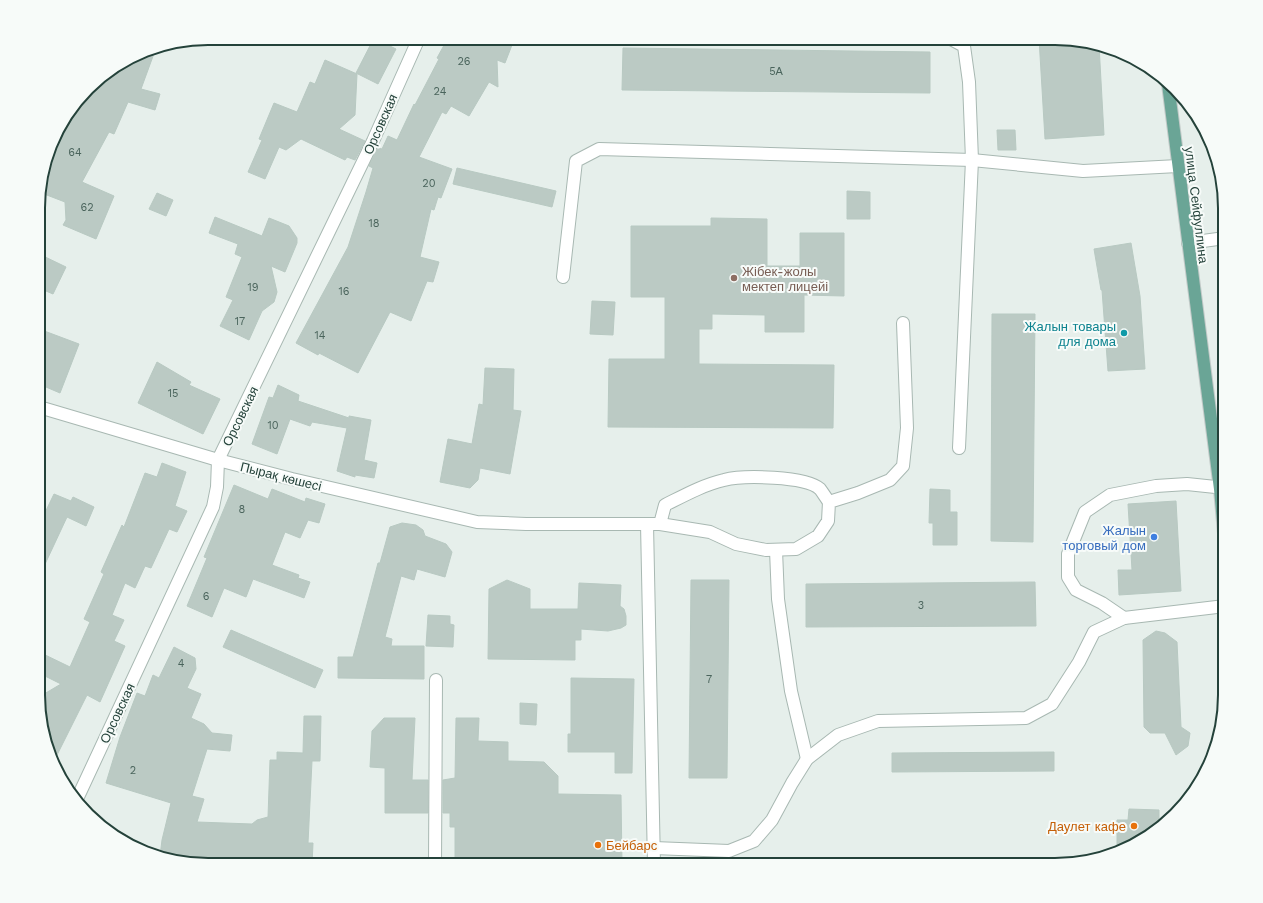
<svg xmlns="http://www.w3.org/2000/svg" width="1263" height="903" font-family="'Work Sans',sans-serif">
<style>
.building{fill:#bbcac4;stroke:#b8c9c2}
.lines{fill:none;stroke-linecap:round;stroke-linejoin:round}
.street-casing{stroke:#a8b8b2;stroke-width:14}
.primary-casing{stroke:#c2cac8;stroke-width:14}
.street{stroke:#fff;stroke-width:12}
.primary{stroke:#6aa596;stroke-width:12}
.education-dot{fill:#8d6e63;stroke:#f7fbf9;stroke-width:1.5}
.culture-dot{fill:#0f9aa8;stroke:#f7fbf9;stroke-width:1.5}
.shop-dot{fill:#3f7fe0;stroke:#f7fbf9;stroke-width:1.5}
.food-dot{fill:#e8710a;stroke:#f7fbf9;stroke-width:1.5}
.labels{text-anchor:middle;stroke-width:4;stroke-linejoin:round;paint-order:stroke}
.number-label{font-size:11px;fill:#4a645c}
.street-label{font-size:13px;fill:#24423a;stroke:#f7fbf9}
.education-label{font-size:13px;fill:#785e54;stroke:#f7fbf9;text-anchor:start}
.culture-label{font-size:13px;fill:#0d838f;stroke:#f7fbf9;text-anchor:end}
.shop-label{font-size:13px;fill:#366cbe;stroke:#f7fbf9;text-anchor:end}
.food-label{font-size:13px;fill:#c56008;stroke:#f7fbf9;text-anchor:end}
.rim{fill:none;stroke:#24423a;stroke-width:2}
</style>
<rect width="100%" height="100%" fill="#e6efeb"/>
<g class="building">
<path d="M 374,38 L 396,49 L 378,84 L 356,73 Z"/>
<path d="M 448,38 L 494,38 L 512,45 L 505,63 L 497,60 L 498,87 L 489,82 L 469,116 L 451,106 L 446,114 L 442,112 L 419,157 L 452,169 L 441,198 L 438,197 L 434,210 L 431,209 L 420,257 L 439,262 L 433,282 L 427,281 L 411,321 L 390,312 L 358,373 L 319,353 L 318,355 L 296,343 L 348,247 L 366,192 L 373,168 L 369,166 L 378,148 L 382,149 L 388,136 L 397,140 L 414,104 L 415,105 L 439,59 L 437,58 Z"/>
<path d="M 1039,38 L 1066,38 L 1099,45 L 1104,135 L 1045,139 Z"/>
<path d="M 156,48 L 141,89 L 160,94 L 155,110 L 128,102 L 114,134 L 109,132 L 82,182 L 114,196 L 96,239 L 63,225 L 66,220 L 65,202 L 39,192 L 39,186 L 46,163 L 70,117 L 68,116 L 96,80 L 143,51 Z"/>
<path d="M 623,48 L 930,52 L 930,93 L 622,90 Z"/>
<path d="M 325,60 L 357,74 L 355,115 L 339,129 L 365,141 L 355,160 L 347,157 L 345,160 L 301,139 L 286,150 L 279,147 L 265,179 L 248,172 L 262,140 L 259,139 L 274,103 L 297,112 L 310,82 L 315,84 Z"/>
<path d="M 997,130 L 1015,130 L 1016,150 L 998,150 Z"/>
<path d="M 457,168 L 556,191 L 552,207 L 453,184 Z"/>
<path d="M 847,191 L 870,192 L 870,219 L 847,219 Z"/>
<path d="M 157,193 L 173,200 L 166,216 L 149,209 Z"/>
<path d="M 215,217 L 262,236 L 269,218 L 289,226 L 297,238 L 297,243 L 285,272 L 271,266 L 277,292 L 274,302 L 262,311 L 249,340 L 220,326 L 233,300 L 226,297 L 242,257 L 235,254 L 238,244 L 209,233 Z"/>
<path d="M 711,218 L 767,219 L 767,266 L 800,266 L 800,233 L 844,233 L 844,296 L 804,295 L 804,332 L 765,332 L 765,315 L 712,314 L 712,329 L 699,329 L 699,364 L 834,365 L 833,428 L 608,427 L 609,359 L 665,359 L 665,297 L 631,297 L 631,226 L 711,226 Z"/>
<path d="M 1131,243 L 1140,296 L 1145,369 L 1108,371 L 1102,290 L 1101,290 L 1094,249 Z"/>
<path d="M 39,254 L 66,267 L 53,294 L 39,288 Z"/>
<path d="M 592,301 L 615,302 L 613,335 L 590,334 Z"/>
<path d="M 992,314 L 1035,314 L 1033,542 L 991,541 Z"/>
<path d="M 39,329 L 79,344 L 60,393 L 39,384 Z"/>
<path d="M 157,362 L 191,382 L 189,385 L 220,399 L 203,434 L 138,403 Z"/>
<path d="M 485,368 L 514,369 L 513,410 L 521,411 L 510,474 L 480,468 L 478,480 L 470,488 L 440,482 L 448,439 L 472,444 L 479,404 L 483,405 Z"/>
<path d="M 278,385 L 299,395 L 298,401 L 349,418 L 349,416 L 371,420 L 364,460 L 377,463 L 374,478 L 355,475 L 355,477 L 337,471 L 347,428 L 312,422 L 310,426 L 290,419 L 277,454 L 252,444 L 269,397 L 273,398 Z"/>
<path d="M 162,463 L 186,472 L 175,506 L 187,511 L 177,532 L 169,529 L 151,568 L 145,566 L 135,588 L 125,583 L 112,615 L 124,620 L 114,641 L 125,646 L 100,702 L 87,695 L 54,761 L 39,717 L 39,697 L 61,684 L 39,673 L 39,652 L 70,667 L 90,622 L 84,619 L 104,574 L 101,572 L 122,525 L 124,527 L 145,473 L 157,477 Z"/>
<path d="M 234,485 L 268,499 L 272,489 L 305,502 L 306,498 L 325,504 L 319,523 L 308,520 L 300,538 L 285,532 L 272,565 L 299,575 L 298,578 L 310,582 L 304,598 L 253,579 L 246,597 L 224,588 L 212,617 L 187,606 L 207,558 L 204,557 Z"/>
<path d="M 930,489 L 950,490 L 950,512 L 957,512 L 957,545 L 933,545 L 933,523 L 929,523 Z"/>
<path d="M 54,494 L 71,501 L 73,497 L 94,507 L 86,526 L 67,517 L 39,577 L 39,525 Z"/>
<path d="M 1176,501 L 1181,591 L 1119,595 L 1118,570 L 1132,570 L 1128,504 Z"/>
<path d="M 402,523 L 416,525 L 423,530 L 425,536 L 446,544 L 452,552 L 445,577 L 417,569 L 414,580 L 401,576 L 385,637 L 392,639 L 391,646 L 424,646 L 424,679 L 338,678 L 338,657 L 353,657 L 378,563 L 380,563 L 390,527 Z"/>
<path d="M 507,580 L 530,589 L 530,609 L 578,609 L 579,583 L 621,585 L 620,606 L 624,609 L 626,616 L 626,625 L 621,628 L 608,631 L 581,629 L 581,640 L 575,640 L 575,660 L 488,659 L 489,589 Z"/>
<path d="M 691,580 L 729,580 L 727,778 L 689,778 Z"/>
<path d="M 1035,582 L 1036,626 L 806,627 L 806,584 Z"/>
<path d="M 428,615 L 450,616 L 450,624 L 454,625 L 453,647 L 426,646 Z"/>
<path d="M 231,630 L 323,670 L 315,688 L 223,647 Z"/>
<path d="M 1156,631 L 1165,633 L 1177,642 L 1181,727 L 1190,733 L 1188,746 L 1176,755 L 1165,733 L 1150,733 L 1144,727 L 1143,640 Z"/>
<path d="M 174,647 L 195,658 L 196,669 L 187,688 L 201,694 L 191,718 L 204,724 L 212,733 L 232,735 L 230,751 L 207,749 L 192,796 L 204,799 L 197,822 L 252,824 L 257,820 L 268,817 L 270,760 L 277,760 L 277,752 L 303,753 L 304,716 L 321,716 L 320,761 L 312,761 L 308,843 L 313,843 L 312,865 L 197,865 L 160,856 L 162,840 L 171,803 L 106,783 L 120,737 L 137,693 L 145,696 L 153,675 L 159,678 Z"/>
<path d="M 571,678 L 634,679 L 632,773 L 615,773 L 615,752 L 568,752 L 568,734 L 571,734 Z"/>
<path d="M 520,703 L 537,704 L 536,725 L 520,724 Z"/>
<path d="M 384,718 L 415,718 L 412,780 L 428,780 L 428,813 L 385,813 L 385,768 L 370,767 L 372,731 Z"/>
<path d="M 456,718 L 479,718 L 478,741 L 508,742 L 508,761 L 544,762 L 558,776 L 558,794 L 621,795 L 622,865 L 455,865 L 455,827 L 450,827 L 450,813 L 443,813 L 443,780 L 455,778 Z"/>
<path d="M 1054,752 L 1054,771 L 892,772 L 892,753 Z"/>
<path d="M 1129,809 L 1159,810 L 1159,824 L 1131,847 L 1117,851 L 1117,820 L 1128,820 Z"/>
</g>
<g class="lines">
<g class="street-casing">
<g id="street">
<path d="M 949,38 L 964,46 L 969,82 L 972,160 L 959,448"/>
<path d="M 1188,243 L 1225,238"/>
<path d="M 563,277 L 576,161 L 599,149 L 972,160 L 1083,171 L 1178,166"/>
<path d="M 39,407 L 218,460 L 292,479 L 477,522 L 526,524 L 660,524 L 710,532 L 736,544 L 766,550 L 796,549 L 818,536 L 828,521 L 829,502 L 858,493 L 890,480 L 903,466 L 907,428 L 903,323"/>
<path d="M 647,524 L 654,865"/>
<path d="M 660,524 L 665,505 C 685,495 703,485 724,480 C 743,475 806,476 820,489 C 823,493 826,498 829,502"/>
<path d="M 776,550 L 778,599 L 791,691 L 807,759"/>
<path d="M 1124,618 L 1102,603 L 1076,590 L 1068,577 L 1068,554 L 1085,512 L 1110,495 L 1156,486 L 1187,484 L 1225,488"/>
<path d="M 77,799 L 213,507 L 217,487 L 218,460 L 373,141 L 419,38"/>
<path d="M 654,848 L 729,851 L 754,841 L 772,820 L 792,783 L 807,759 L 838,735 L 878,721 L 1026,718 L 1052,704 L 1079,662 L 1094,632 L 1124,618 L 1225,606"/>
<path d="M 435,865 L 436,680"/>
</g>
</g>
<g class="primary-casing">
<path id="primary" d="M 1168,84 L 1220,489 L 1225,544"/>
</g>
<use href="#street" class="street"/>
<use href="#primary" class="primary"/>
</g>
<circle class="education-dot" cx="734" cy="278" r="4"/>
<circle class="culture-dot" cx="1124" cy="333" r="4"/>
<circle class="shop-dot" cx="1154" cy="537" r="4"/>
<g class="food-dot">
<circle cx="1134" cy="826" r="4"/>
<circle cx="598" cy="845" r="4"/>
</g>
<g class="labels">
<g class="number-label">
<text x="464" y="65">26</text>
<text x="776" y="75">5А</text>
<text x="440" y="95">24</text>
<text x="75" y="156">64</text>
<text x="429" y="187">20</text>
<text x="87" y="211">62</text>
<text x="374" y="227">18</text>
<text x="253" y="291">19</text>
<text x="344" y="295">16</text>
<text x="240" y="325">17</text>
<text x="320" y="339">14</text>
<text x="173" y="397">15</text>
<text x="273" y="429">10</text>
<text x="242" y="513">8</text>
<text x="206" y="600">6</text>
<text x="921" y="609">3</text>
<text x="181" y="667">4</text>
<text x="709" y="683">7</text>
<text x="133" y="774">2</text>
</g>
<g class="street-label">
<text transform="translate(380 124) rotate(-66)" y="5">Орсовская</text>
<text transform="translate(1197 205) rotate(83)" y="5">улица Сейфуллина</text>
<text transform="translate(240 416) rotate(-64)" y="5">Орсовская</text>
<text transform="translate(281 476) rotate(14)" y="5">Пырақ көшесі</text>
<text transform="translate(117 713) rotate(-65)" y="5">Орсовская</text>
</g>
<g class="education-label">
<text x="742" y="276">Жібек-жолы<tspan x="742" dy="15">мектеп лицейі</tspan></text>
</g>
<g class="culture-label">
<text x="1116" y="331">Жалын товары<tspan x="1116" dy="15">для дома</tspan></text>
</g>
<g class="shop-label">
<text x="1146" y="535">Жалын<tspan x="1146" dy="15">торговый дом</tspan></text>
</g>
<g class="food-label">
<text x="1126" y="831">Даулет кафе</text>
<text x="606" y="850" text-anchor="start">Бейбарс</text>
</g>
</g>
<path d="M0 0H1263V903H0ZM208 45H1055A163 163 0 0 1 1218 208V695A163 163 0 0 1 1055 858H208A163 163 0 0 1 45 695V208A163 163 0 0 1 208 45Z" fill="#f7fbf9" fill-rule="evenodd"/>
<path class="rim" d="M208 45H1055A163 163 0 0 1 1218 208V695A163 163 0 0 1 1055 858H208A163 163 0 0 1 45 695V208A163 163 0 0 1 208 45Z"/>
</svg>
